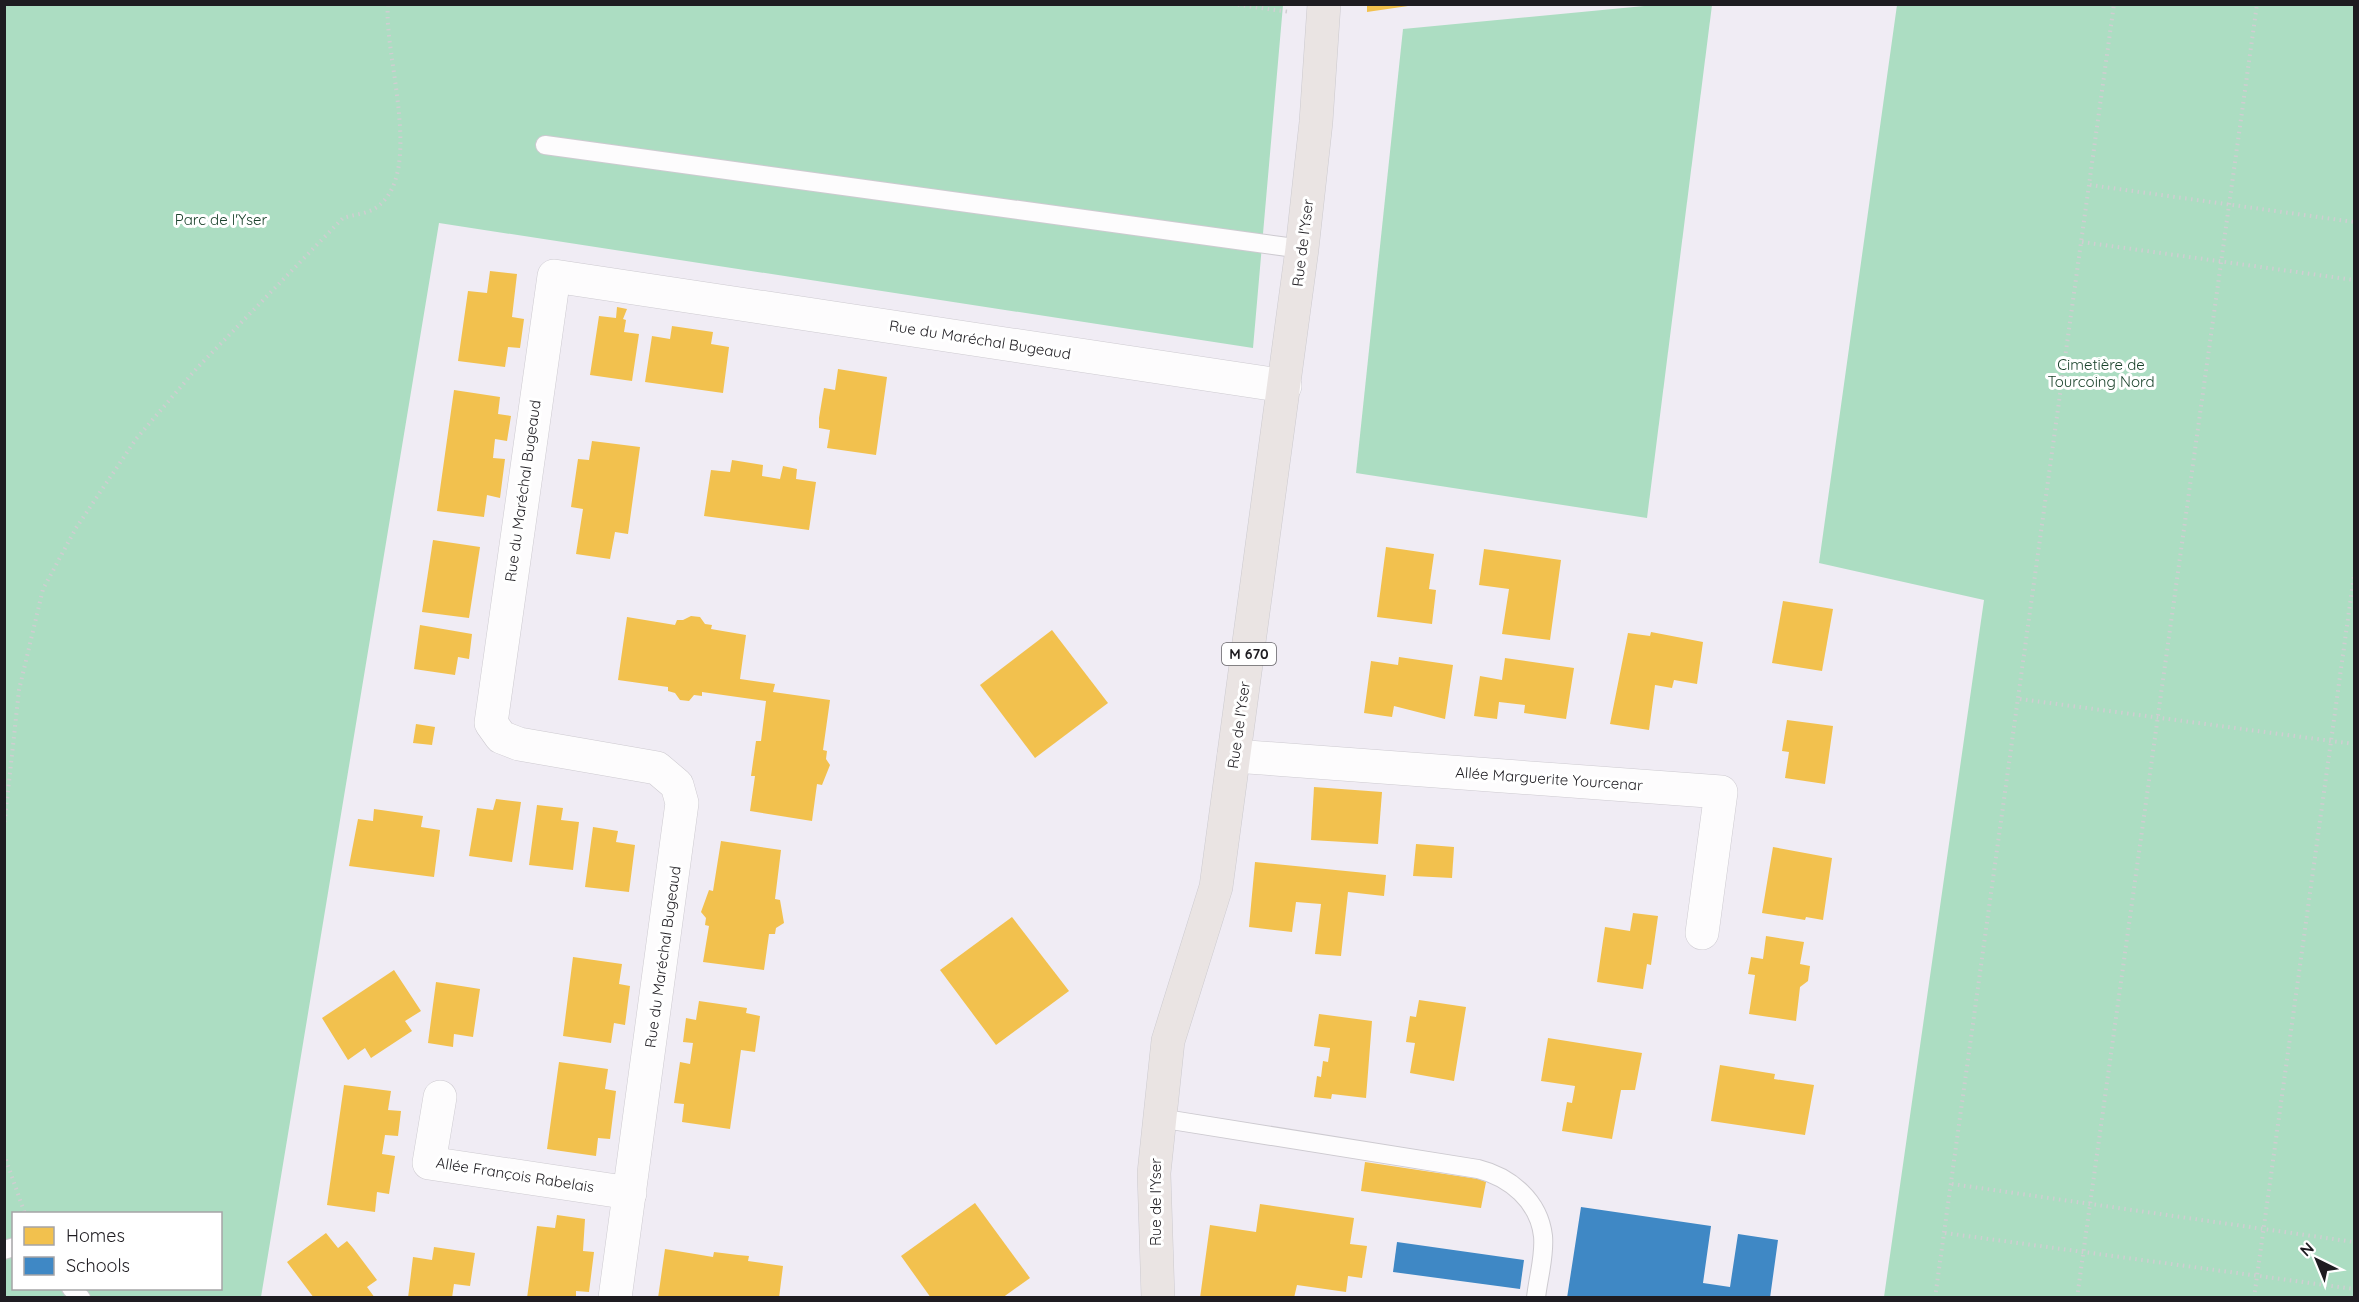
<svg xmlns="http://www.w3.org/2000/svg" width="2359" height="1302" font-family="Quicksand,sans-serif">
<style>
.green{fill:#acddc2;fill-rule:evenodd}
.homes{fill:#f2c14e}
.schools{fill:#3f88c5}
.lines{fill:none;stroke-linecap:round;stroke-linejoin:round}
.service-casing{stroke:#cdcad0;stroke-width:20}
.minor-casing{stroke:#cdcad0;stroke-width:34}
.primary-casing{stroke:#cccacf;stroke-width:34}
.path{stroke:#cfced1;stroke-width:4;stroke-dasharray:1.5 4.5;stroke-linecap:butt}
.service{stroke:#fdfcfd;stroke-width:18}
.minor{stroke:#fdfcfd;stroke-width:33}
.primary{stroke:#eae4e3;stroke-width:33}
.labels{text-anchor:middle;stroke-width:6;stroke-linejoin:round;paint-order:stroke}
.shield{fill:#fff;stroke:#626064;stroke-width:1.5}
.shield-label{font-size:14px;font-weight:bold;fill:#1e1c21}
.park-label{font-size:15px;fill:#1a422b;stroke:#fff}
.street-label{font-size:15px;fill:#1e1c21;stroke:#fff}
</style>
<rect width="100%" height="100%" fill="#f0ecf4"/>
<g class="green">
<path d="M 1665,4 L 1712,5 L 1647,518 L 1356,473 L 1403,29 Z"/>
<path d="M 5,5 L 1283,5 L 1253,348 L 439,223 L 261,1297 L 5,1297 ZM 14,1214 L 220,1214 L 220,1288 L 14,1288 Z"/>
<path d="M 1897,5 L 2354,5 L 2354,1297 L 1884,1297 L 1984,600 L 1819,563 Z"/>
</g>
<g class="homes">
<path d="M 1367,4 L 1408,4 L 1408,6 L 1367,12 Z"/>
<path d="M 490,271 L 517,274 L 512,317 L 524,319 L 520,348 L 508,347 L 505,367 L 458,361 L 468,291 L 487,293 Z"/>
<path d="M 617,307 L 627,309 L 623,319 L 626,320 L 624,332 L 639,334 L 632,381 L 590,375 L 599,316 L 616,318 Z"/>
<path d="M 672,326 L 713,332 L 711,344 L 729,347 L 723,393 L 645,382 L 652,336 L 670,339 Z"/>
<path d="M 838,369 L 887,377 L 876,455 L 827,448 L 830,430 L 819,428 L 819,418 L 824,388 L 835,390 Z"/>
<path d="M 454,390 L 500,397 L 498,414 L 511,416 L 507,441 L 495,439 L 493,458 L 505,459 L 500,498 L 487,495 L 484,517 L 437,511 Z"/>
<path d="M 592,441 L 640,447 L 628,534 L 615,532 L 610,559 L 576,554 L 583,509 L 571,507 L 578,459 L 589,460 Z"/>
<path d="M 732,460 L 763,465 L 762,476 L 780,479 L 783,466 L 797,469 L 796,479 L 816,482 L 809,530 L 704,516 L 711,470 L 730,472 Z"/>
<path d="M 433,540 L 480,547 L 469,618 L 422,612 Z"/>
<path d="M 1386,547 L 1434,554 L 1429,589 L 1436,590 L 1432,624 L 1377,617 Z"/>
<path d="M 1484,549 L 1561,560 L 1550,640 L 1502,634 L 1509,589 L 1479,585 Z"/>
<path d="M 1783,601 L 1833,609 L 1822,671 L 1772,663 Z"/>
<path d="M 691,616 L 700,617 L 705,624 L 712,625 L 711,629 L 746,635 L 740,679 L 775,684 L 773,692 L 830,700 L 823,750 L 827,751 L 826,759 L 830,765 L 822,785 L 817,784 L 812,821 L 750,811 L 755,776 L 751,776 L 756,741 L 761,741 L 766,701 L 702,692 L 702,696 L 694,695 L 689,701 L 680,700 L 675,693 L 668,691 L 668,687 L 618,680 L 627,617 L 675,625 L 677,620 L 683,620 Z"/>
<path d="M 420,625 L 472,634 L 469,659 L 458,657 L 455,675 L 414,669 Z"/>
<path d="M 1052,630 L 1108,703 L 1035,758 L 980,685 Z"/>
<path d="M 1651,632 L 1703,642 L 1697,684 L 1674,680 L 1672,688 L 1655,685 L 1649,730 L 1610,724 L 1628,633 L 1650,636 Z"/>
<path d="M 1399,657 L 1453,665 L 1445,719 L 1394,706 L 1392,717 L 1364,713 L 1371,661 L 1398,665 Z"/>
<path d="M 1505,658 L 1574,668 L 1566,719 L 1524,713 L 1525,705 L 1499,702 L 1497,719 L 1474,716 L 1480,676 L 1502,680 Z"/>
<path d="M 1787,720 L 1833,726 L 1825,784 L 1785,778 L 1789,752 L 1782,751 Z"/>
<path d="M 416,724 L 435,727 L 432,745 L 413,743 Z"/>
<path d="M 1314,787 L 1382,792 L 1378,844 L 1311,840 Z"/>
<path d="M 496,799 L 521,802 L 512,862 L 469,856 L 477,808 L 493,810 Z"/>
<path d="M 537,805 L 563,808 L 561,820 L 579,822 L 573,870 L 529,865 Z"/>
<path d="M 374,809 L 423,816 L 421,827 L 440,830 L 434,877 L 349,866 L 358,819 L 373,821 Z"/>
<path d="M 593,827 L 618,831 L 616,842 L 635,845 L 629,892 L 585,887 Z"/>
<path d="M 721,841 L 781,850 L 775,899 L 780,900 L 784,923 L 776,928 L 775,934 L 769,934 L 764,970 L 703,962 L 709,926 L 705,925 L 706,918 L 701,912 L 709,890 L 713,891 Z"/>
<path d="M 1416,844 L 1454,847 L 1452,878 L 1413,876 Z"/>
<path d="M 1773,847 L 1832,858 L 1823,920 L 1806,917 L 1805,920 L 1762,913 Z"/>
<path d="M 1255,862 L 1386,875 L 1384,896 L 1348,892 L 1341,956 L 1315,954 L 1321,904 L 1296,902 L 1292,932 L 1249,927 Z"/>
<path d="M 1633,913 L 1658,916 L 1651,965 L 1647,964 L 1643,989 L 1597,982 L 1605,927 L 1630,931 Z"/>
<path d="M 1012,917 L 1069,991 L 996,1045 L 940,970 Z"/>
<path d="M 1766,936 L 1804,942 L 1800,964 L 1810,966 L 1808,981 L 1800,987 L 1796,1021 L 1749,1014 L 1755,975 L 1748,974 L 1751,957 L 1763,959 Z"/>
<path d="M 573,957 L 622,964 L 619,984 L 630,986 L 625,1025 L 614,1023 L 611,1043 L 563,1036 Z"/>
<path d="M 394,970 L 421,1011 L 405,1021 L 412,1031 L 371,1058 L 365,1048 L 348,1060 L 322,1018 Z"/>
<path d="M 436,982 L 480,989 L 473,1037 L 454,1034 L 453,1047 L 428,1043 Z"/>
<path d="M 1419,1000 L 1466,1007 L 1454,1081 L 1410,1073 L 1415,1043 L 1406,1042 L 1410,1016 L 1416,1017 Z"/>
<path d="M 699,1001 L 747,1008 L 746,1013 L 760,1016 L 755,1052 L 741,1050 L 730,1129 L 682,1122 L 684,1104 L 674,1103 L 680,1062 L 690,1064 L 693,1043 L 683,1042 L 686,1018 L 696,1020 Z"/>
<path d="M 1319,1014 L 1372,1021 L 1366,1098 L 1332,1094 L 1331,1099 L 1314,1097 L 1317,1076 L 1321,1077 L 1323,1061 L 1328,1062 L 1330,1048 L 1314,1046 Z"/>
<path d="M 1548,1038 L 1642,1053 L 1635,1090 L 1621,1090 L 1612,1139 L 1562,1131 L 1567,1102 L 1572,1103 L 1575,1086 L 1541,1081 Z"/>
<path d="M 559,1062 L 608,1069 L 605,1089 L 616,1091 L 610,1139 L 598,1138 L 596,1156 L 547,1149 Z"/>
<path d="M 1720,1065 L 1775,1074 L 1774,1079 L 1814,1085 L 1805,1135 L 1711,1121 Z"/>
<path d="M 344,1085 L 391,1091 L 388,1110 L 401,1111 L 398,1136 L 385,1135 L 382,1154 L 395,1156 L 389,1194 L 377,1192 L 375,1212 L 327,1205 Z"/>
<path d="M 1365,1162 L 1478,1179 L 1486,1182 L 1481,1208 L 1361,1191 Z"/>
<path d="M 975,1203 L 1030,1278 L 1002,1298 L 931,1298 L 901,1256 Z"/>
<path d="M 1260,1204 L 1354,1218 L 1350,1244 L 1367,1246 L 1362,1278 L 1348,1276 L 1346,1292 L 1297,1285 L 1294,1298 L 1200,1298 L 1210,1225 L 1256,1232 Z"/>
<path d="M 557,1215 L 585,1219 L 583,1251 L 594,1252 L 589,1292 L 576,1291 L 576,1298 L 527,1298 L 537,1226 L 555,1228 Z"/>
<path d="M 326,1233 L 338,1248 L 347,1241 L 353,1248 L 377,1280 L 367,1287 L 375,1298 L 314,1298 L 287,1262 Z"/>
<path d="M 434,1247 L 475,1253 L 470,1286 L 454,1284 L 452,1298 L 408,1298 L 413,1257 L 432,1260 Z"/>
<path d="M 665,1249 L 713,1257 L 714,1252 L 738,1255 L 749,1256 L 748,1261 L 783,1266 L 779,1298 L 658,1298 Z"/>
</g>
<g class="schools">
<path d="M 1581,1207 L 1711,1226 L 1703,1283 L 1730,1287 L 1738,1234 L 1778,1240 L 1770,1298 L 1567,1298 Z"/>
<path d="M 1397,1242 L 1524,1260 L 1520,1289 L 1393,1272 Z"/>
</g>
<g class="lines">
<g class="service-casing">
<g id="service">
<path d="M 545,145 L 1302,249"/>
<path d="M 1159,1118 L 1478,1169 C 1510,1177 1539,1201 1543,1236 C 1545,1256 1538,1278 1536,1298"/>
<path d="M 4,1250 L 14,1247"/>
<path d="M 71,1288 L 81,1298"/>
</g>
</g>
<g class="minor-casing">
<g id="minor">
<path d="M 1234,756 L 1721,792 L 1702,933"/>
<path d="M 440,1097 L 429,1163 L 630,1193"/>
<path d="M 615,1298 L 682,803 L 677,785 L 657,768 L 519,744 L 501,737 L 491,723 L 554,276 L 1285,386"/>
</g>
</g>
<g class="primary-casing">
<path id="primary" d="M 1158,1298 L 1154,1173 L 1168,1041 L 1216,887 L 1302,249 L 1316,122 L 1324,4"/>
</g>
<g class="path">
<path d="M 1232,4 L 1290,12"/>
<path d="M 2090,185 L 2354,222"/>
<path d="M 2082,242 L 2354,280"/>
<path d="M 2020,699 L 2354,744"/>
<path d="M 4,828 L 19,690 L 43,589 L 76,528 L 136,439 L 197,368 L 343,218 C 352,215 365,214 374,209 C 427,177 383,55 388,4"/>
<path d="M 4,1154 L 25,1214"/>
<path d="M 1952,1184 L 2354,1242"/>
<path d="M 1945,1233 L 2354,1289"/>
<path d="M 1935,1298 L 2114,4"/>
<path d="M 2077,1298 L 2257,4"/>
<path d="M 2254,1298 L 2354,575"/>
</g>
<use href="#service" class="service"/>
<use href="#minor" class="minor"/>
<use href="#primary" class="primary"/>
</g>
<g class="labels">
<rect class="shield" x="1222" y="643" width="54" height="22" rx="4.5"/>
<g class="shield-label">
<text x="1249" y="659">M 670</text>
</g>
<g class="park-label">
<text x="221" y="225">Parc de l'Yser</text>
<text x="2101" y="370">Cimetière de<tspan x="2101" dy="17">Tourcoing Nord</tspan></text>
</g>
<g class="street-label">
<text transform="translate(1303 243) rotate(-83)" y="5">Rue de l'Yser</text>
<text transform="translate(980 340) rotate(9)" y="5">Rue du Maréchal Bugeaud</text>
<text transform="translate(523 491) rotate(-82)" y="5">Rue du Maréchal Bugeaud</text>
<text transform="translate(1239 725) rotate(-82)" y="5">Rue de l'Yser</text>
<text transform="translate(1549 779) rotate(4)" y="5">Allée Marguerite Yourcenar</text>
<text transform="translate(663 957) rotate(-82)" y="5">Rue du Maréchal Bugeaud</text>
<text transform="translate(515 1175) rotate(9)" y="5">Allée François Rabelais</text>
<text transform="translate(1156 1202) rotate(-90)" y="5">Rue de l'Yser</text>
</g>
</g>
<rect width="2359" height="1302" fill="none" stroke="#1e1c21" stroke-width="12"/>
<rect x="12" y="1212" width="210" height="78" fill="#ffffff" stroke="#a5a4a6" stroke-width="1.5"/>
<rect x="24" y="1227" width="30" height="18" fill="#f2c14e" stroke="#a5a4a6" stroke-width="1.5"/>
<text x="66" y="1242" font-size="18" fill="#1e1c21">Homes</text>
<rect x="24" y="1257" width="30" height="18" fill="#3f88c5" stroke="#a5a4a6" stroke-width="1.5"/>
<text x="66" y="1272" font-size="18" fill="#1e1c21">Schools</text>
<g transform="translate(2317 1260) rotate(317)" stroke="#ffffff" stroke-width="4.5" paint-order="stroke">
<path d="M0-4.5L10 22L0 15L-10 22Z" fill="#1e1c21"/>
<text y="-9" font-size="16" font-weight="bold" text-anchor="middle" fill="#1e1c21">N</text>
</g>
</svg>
